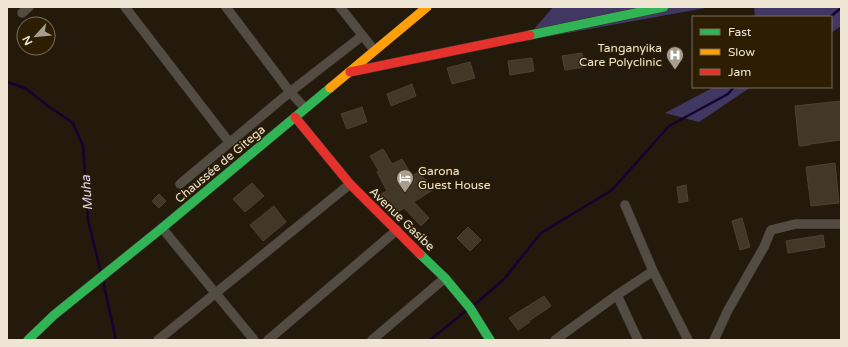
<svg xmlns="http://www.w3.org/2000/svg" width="848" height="347" font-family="'Varela Round',sans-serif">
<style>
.green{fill:#413763}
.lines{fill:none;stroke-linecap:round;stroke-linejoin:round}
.stream{stroke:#140232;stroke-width:2.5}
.building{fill:#423827;stroke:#4a4236}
.street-casing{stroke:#3a332a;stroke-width:10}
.fast-casing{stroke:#3a332a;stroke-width:10}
.slow-casing{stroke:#3a332a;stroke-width:10}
.jam-casing{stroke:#3a332a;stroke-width:10}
.street{stroke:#534c42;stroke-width:9}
.fast{stroke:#30b455;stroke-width:9}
.slow{stroke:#ff9f0a;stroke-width:9}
.jam{stroke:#e5322d;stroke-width:9}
.labels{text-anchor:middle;stroke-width:3;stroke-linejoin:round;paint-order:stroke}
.poi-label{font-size:12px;fill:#efe5d5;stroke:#2c1d03;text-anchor:end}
.street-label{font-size:12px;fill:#efe5d5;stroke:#2c1d03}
.water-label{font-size:13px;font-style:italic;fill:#dbd7fd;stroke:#2c1d03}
</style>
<rect width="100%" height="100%" fill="#231a0c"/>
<g class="green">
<path d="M 553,7 L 711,7 L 540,38 L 535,28 Z"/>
<path d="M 754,7 L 841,7 L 841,26 L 831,33 L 831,17 L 755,17 Z"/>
<path d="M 714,87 L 751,87 L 699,122 L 665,113 Z"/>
</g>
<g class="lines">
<g class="stream">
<path d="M 830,17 L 841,8"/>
<path d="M 7,82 L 25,88 L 48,106 L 73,123 L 83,146 L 88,220 L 101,273"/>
<path d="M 103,281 L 116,340"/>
<path d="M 473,306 L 504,279 L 541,233 L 612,190 L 669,126 L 728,94 L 734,87"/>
<path d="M 430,340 L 467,310"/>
</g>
</g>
<g class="building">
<path d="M 582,53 L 584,67 L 565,70 L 562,56 Z"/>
<path d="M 532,58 L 534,71 L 510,75 L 508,61 Z"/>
<path d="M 470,62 L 475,78 L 452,84 L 447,68 Z"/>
<path d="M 412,84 L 416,96 L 391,106 L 387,94 Z"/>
<path d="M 841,101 L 841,140 L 810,144 L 810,145 L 799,146 L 795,106 Z"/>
<path d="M 362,107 L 367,122 L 347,129 L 341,114 Z"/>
<path d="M 383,149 L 392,164 L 402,159 L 412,176 L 418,172 L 434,189 L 414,202 L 429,218 L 421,226 L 404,208 L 394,215 L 375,197 L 387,191 L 377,172 L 379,171 L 370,156 Z"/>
<path d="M 835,163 L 839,203 L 811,206 L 806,167 Z"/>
<path d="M 252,183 L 264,196 L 245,212 L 233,199 Z"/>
<path d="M 686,185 L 688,201 L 679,203 L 677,187 Z"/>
<path d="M 159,194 L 166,201 L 159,208 L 152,201 Z"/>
<path d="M 274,206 L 286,222 L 263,241 L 250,225 Z"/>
<path d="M 742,218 L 750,247 L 740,250 L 732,221 Z"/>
<path d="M 468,227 L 481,240 L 470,251 L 457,238 Z"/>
<path d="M 823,235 L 825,247 L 788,253 L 786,241 Z"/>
<path d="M 544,296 L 551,306 L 529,321 L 530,322 L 518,330 L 509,318 Z"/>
</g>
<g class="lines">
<g class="street-casing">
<g id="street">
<path d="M 125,7 L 229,142"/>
<path d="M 226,7 L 290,92 L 305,108"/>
<path d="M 340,7 L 374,50"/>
<path d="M 22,13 L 29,7"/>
<path d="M 180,184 L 290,92 L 362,36"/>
<path d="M 625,205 L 653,271 L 688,340"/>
<path d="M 162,228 L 254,340"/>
<path d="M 617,295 L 638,340"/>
<path d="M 158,340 L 350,184"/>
<path d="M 268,340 L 397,230"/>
<path d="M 372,340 L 445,278"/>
<path d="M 555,340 L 617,295 L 653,271"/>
<path d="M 714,340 L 728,310 L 764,247 L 771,230 L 796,224 L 841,224"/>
</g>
</g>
<g class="fast-casing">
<g id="fast">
<path d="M 530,35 L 664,7"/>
<path d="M 420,254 L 445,278 L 470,308 L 490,340"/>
<path d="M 28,340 L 54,315 L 162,228 L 330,88"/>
</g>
</g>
<g class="slow-casing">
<path id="slow" d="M 330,88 L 427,7"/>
</g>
<g class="jam-casing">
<g id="jam">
<path d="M 350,72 L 530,35"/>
<path d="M 295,117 L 350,184 L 420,254"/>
</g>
</g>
<use href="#street" class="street"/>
<use href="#fast" class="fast"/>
<use href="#slow" class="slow"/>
<use href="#jam" class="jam"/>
</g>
<defs>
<g id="hospital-pin" transform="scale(0.9)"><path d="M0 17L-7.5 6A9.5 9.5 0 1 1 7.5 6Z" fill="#a89e8f" stroke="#2c1d03"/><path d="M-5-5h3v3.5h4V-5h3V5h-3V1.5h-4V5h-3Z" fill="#fff"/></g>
<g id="hotel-pin" transform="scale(0.9)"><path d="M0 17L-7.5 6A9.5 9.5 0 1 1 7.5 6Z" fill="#a89e8f" stroke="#2c1d03"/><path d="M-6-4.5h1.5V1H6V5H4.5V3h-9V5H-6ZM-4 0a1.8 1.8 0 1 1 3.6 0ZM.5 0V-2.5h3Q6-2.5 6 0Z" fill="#fff"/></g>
</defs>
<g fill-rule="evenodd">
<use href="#hospital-pin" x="675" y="55"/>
<use href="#hotel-pin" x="405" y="178"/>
</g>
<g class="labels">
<g class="poi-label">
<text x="662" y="52">Tanganyika<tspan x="662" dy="14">Care Polyclinic</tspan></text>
<text x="418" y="175" text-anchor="start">Garona<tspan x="418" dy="14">Guest House</tspan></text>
</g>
<g class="street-label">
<text transform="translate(220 164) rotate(-40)" y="4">Chaussée de Gitega</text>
<text transform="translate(402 219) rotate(44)" y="4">Avenue Gasibe</text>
</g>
<g class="water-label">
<text transform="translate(86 193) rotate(-94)" y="5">Muha</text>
</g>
</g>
<rect width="848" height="347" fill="none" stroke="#efe5d5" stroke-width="16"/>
<rect x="692" y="16" width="140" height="72" fill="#2c1d03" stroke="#7a6d57"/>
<rect x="700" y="29" width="20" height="6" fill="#30b455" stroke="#7a6d57"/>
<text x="728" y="36" font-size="12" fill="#efe5d5">Fast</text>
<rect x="700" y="49" width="20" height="6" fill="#ff9f0a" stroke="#7a6d57"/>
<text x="728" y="56" font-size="12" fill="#efe5d5">Slow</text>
<rect x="700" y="69" width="20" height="6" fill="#e5322d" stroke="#7a6d57"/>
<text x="728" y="76" font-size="12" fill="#efe5d5">Jam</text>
<g transform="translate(36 36) rotate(243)"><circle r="19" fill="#2c1d03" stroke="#7a6d57"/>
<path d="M0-3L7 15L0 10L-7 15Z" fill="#a89e8f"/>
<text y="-6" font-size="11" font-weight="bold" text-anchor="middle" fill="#efe5d5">N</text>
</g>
</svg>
